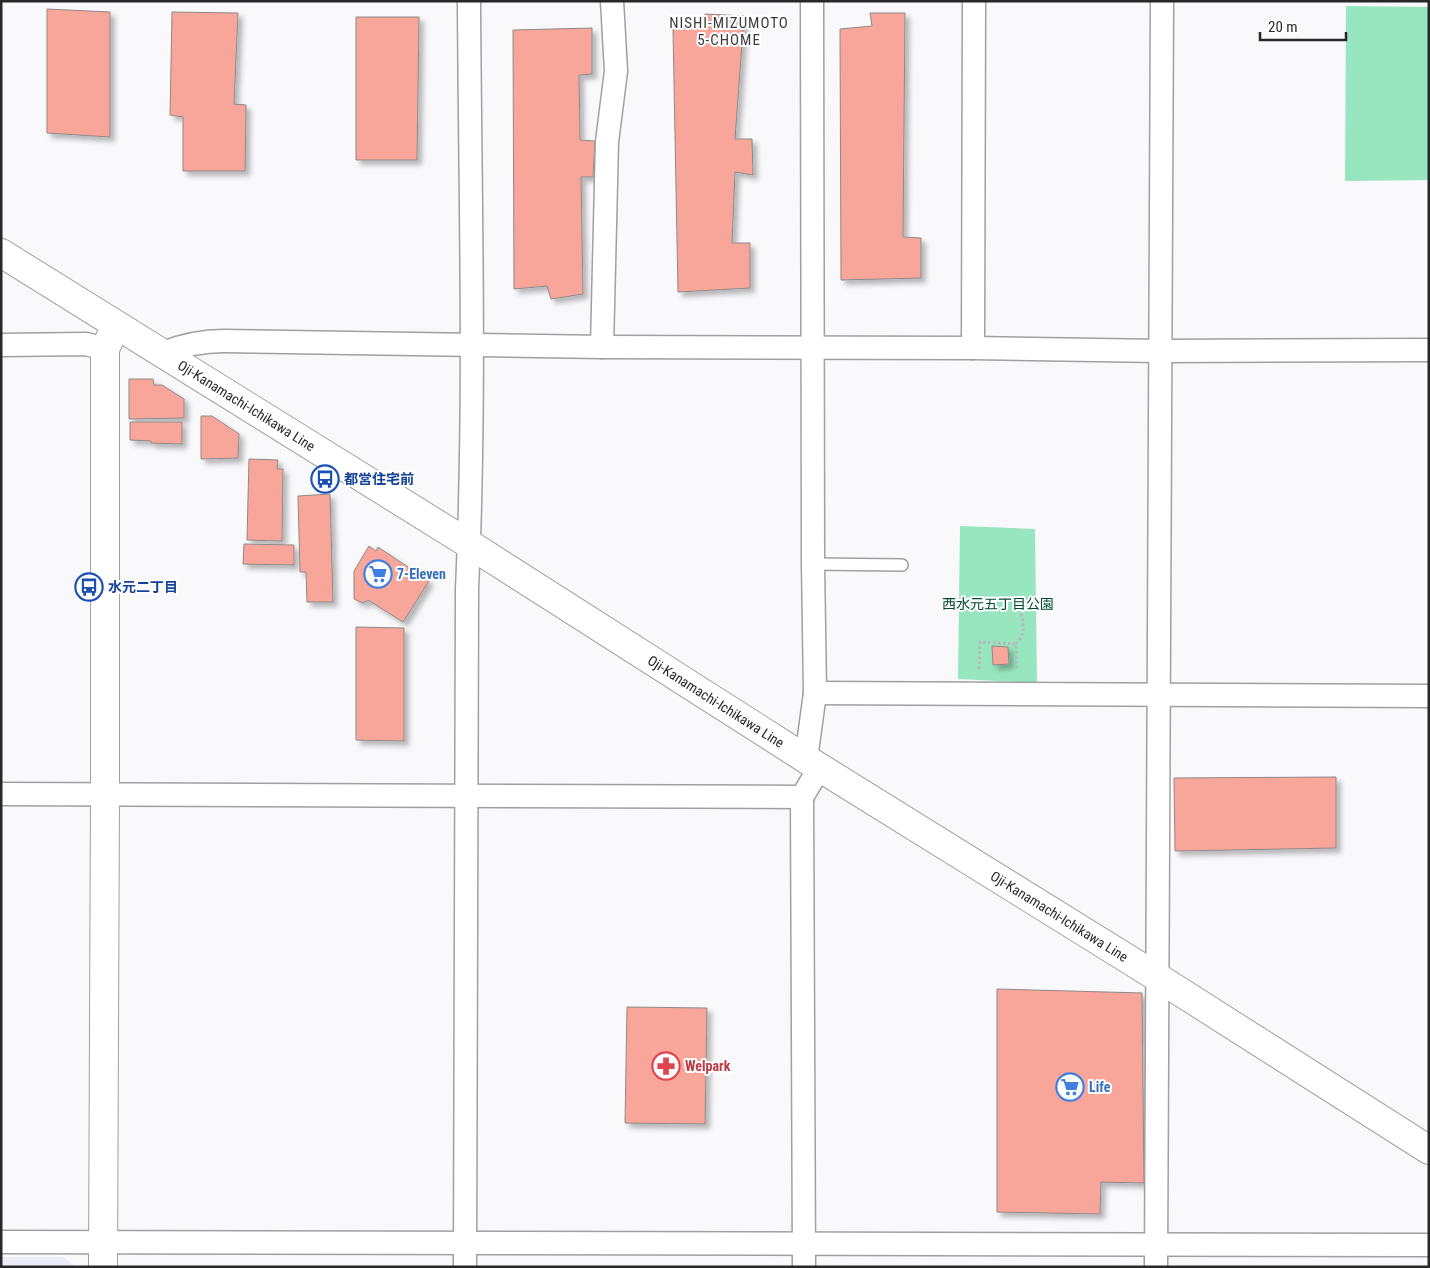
<svg xmlns="http://www.w3.org/2000/svg" width="1430" height="1268" font-family="'Roboto Condensed','Noto Sans JP',sans-serif">
<style>
.built{fill:#ececf7}
.green{fill:#97e6c0}
.building{fill:#f9a69a;stroke:#8d8988;filter:url(#shadow)}
.lines{fill:none;stroke-linecap:round;stroke-linejoin:round}
.service-casing{stroke:#a0a0a3;stroke-width:14}
.minor-casing{stroke:#a0a0a3;stroke-width:25}
.tertiary-casing{stroke:#a0a0a3;stroke-width:30}
.primary-casing{stroke:#a0a0a3;stroke-width:30}
.path{stroke:#b8b8ba;stroke-width:3;stroke-dasharray:2.5 2.5;stroke-linecap:butt}
.service{stroke:#fff;stroke-width:11}
.minor{stroke:#fff;stroke-width:22}
.tertiary{stroke:#fff;stroke-width:28}
.primary{stroke:#fff;stroke-width:28}
.labels{text-anchor:middle;stroke-width:4;stroke-linejoin:round;paint-order:stroke}
.street-label{font-size:14px;fill:#282829;stroke:#fff}
.transit-label{font-size:14px;font-weight:bold;fill:#164399;stroke:#fff;text-anchor:start}
.shop-label{font-size:14px;font-weight:bold;fill:#366cbe;stroke:#fff;text-anchor:start}
.park-label{font-size:14px;fill:#00482f;stroke:#fff}
.health-label{font-size:14px;font-weight:bold;fill:#be3a42;stroke:#fff;text-anchor:start}
.neighbourhood-label{font-size:15px;letter-spacing:1px;fill:#3b3b3d;stroke:#fff}
</style>
<defs>
<filter id="shadow"><feDropShadow dx="4.5" dy="4.5" stdDeviation="2.5" flood-color="#0004"/></filter>
</defs>
<rect width="100%" height="100%" fill="#f9f9fc"/>
<path class="built" d="M 1,1257 L 63,1257 L 77,1267 L 1,1267 Z"/>
<g class="green">
<path d="M 1346,6 L 1429,7 L 1429,180 L 1345,181 Z"/>
<path d="M 960,526 L 1035,529 L 1037,683 L 958,679 Z"/>
</g>
<g class="building">
<path d="M 47,9 L 110,12 L 110,137 L 47,133 Z"/>
<path d="M 172,12 L 238,13 L 234,104 L 246,105 L 245,171 L 183,171 L 183,117 L 170,115 Z"/>
<path d="M 870,13 L 905,13 L 903,237 L 921,238 L 921,278 L 841,280 L 840,29 L 872,26 Z"/>
<path d="M 705,14 L 744,16 L 735,139 L 752,139 L 753,175 L 735,172 L 732,243 L 750,243 L 750,288 L 678,292 L 673,29 L 704,26 Z"/>
<path d="M 356,17 L 419,17 L 417,160 L 356,160 Z"/>
<path d="M 592,28 L 592,74 L 579,75 L 580,140 L 595,141 L 593,177 L 581,177 L 583,294 L 551,299 L 547,286 L 514,289 L 513,30 Z"/>
<path d="M 129,379 L 153,379 L 154,385 L 162,385 L 184,399 L 184,418 L 129,419 Z"/>
<path d="M 201,416 L 212,416 L 239,434 L 238,458 L 201,459 Z"/>
<path d="M 130,422 L 182,422 L 182,444 L 151,443 L 151,441 L 130,440 Z"/>
<path d="M 249,459 L 278,460 L 277,469 L 283,469 L 282,541 L 247,540 Z"/>
<path d="M 330,494 L 333,602 L 307,602 L 306,572 L 300,572 L 298,496 Z"/>
<path d="M 244,544 L 294,545 L 294,565 L 243,564 Z"/>
<path d="M 369,546 L 376,551 L 378,547 L 429,581 L 403,622 L 368,600 L 363,603 L 354,599 L 354,571 Z"/>
<path d="M 356,627 L 404,628 L 404,741 L 356,740 Z"/>
<path d="M 992,646 L 1008,647 L 1009,664 L 993,665 Z"/>
<path d="M 1336,777 L 1336,848 L 1175,851 L 1174,778 Z"/>
<path d="M 997,989 L 1142,993 L 1144,1183 L 1101,1182 L 1100,1214 L 997,1212 Z"/>
<path d="M 627,1007 L 707,1008 L 705,1124 L 625,1123 Z"/>
</g>
<g class="lines">
<g class="service-casing">
<path id="service" d="M 813,564 L 902,565"/>
</g>
<g class="minor-casing">
<g id="minor">
<path d="M 1,345 L 86,344 L 105,349"/>
<path d="M 602,347 L 607,142 L 616,71 L 612,1"/>
<path d="M 973,348 L 974,1"/>
<path d="M 163,353 C 183,345 202,341 224,341 L 602,347 L 973,348 L 1160,351 L 1429,350"/>
<path d="M 815,693 L 1429,696"/>
<path d="M 806,759 L 815,693 L 813,564 L 812,1"/>
<path d="M 1,794 L 802,797 L 820,767"/>
<path d="M 802,797 L 804,1267"/>
<path d="M 1,1242 L 1429,1245"/>
<path d="M 465,1267 L 467,589 C 476,393 470,197 469,1"/>
<path d="M 1156,1267 L 1162,1"/>
</g>
</g>
<g class="tertiary-casing">
<path id="tertiary" d="M 103,1267 L 105,794 L 105,349 L 116,325"/>
</g>
<g class="primary-casing">
<g id="primary">
<path id="s1" d="M 1,253 L 469,544 L 806,759 L 1157,977 L 1429,1150"/>
</g>
</g>
<g class="path">
<path d="M 1016,644 C 1025,634 1024,625 1021,613"/>
<path d="M 979,669 L 980,642 L 1016,644 L 1016,668"/>
</g>
<use href="#service" class="service"/>
<use href="#minor" class="minor"/>
<use href="#tertiary" class="tertiary"/>
<use href="#primary" class="primary"/>
</g>
<defs>
<g id="bus-ring" transform="scale(1.4375)"><circle r="9.5" fill="#fff" stroke="#1a4fb4" stroke-width="1.5"/><path d="M-5-6H5V4H4V6H2V4H-2V6H-4V4H-5ZM-3.5-4V0h7V-4ZM-3.5 1.2v1.5H-2V1.2ZM2 1.2v1.5H3.5V1.2Z" fill="#1a4fb4"/></g>
<g id="supermarket-ring" transform="scale(1.4375)"><circle r="9.5" fill="#fff" stroke="#3f7fe0" stroke-width="1.5"/><path d="M-6-5.5h2.5l.6 2H6L4.5 2H-2.5L-4.4-4H-6ZM-1.5 3.2a1.3 1.3 0 1 0 .1 0ZM3 3.2a1.3 1.3 0 1 0 .1 0Z" fill="#3f7fe0"/></g>
<g id="pharmacy-ring" transform="scale(1.4375)"><circle r="9.5" fill="#fff" stroke="#e0444e" stroke-width="1.5"/><path d="M-2-6h4v4h4v4h-4v4h-4v-4h-4v-4h4Z" fill="#e0444e"/></g>
</defs>
<g fill-rule="evenodd">
<use href="#bus-ring" x="325" y="479"/>
<use href="#supermarket-ring" x="378" y="574"/>
<use href="#bus-ring" x="89" y="587"/>
<use href="#pharmacy-ring" x="666" y="1066"/>
<use href="#supermarket-ring" x="1070" y="1087"/>
</g>
<g class="labels">
<g class="street-label">
<text dy="5" stroke="none"><textPath href="#s1" startOffset="289">Oji-Kanamachi-Ichikawa Line</textPath></text>
<text dy="5" stroke="none"><textPath href="#s1" startOffset="844">Oji-Kanamachi-Ichikawa Line</textPath></text>
<text dy="5" stroke="none"><textPath href="#s1" startOffset="1249">Oji-Kanamachi-Ichikawa Line</textPath></text>
</g>
<g class="transit-label">
<text x="344" y="484">都営住宅前</text>
<text x="108" y="592">水元二丁目</text>
</g>
<g class="shop-label">
<text x="397" y="579">7-Eleven</text>
<text x="1089" y="1092">Life</text>
</g>
<g class="park-label">
<text x="998" y="609">西水元五丁目公園</text>
</g>
<g class="health-label">
<text x="685" y="1071">Welpark</text>
</g>
<g class="neighbourhood-label">
<text x="729" y="28">NISHI-MIZUMOTO<tspan x="729" dy="17">5-CHOME</tspan></text>
</g>
</g>
<rect width="1430" height="1268" fill="none" stroke="#282829" stroke-width="5"/>
<path d="M1260 32v8h86v-8" fill="none" stroke="#282829" stroke-width="2.5"/>
<text x="1268" y="32" font-size="15" fill="#282829" stroke="#ffffff" stroke-width="4" paint-order="stroke">20 m</text>
</svg>
